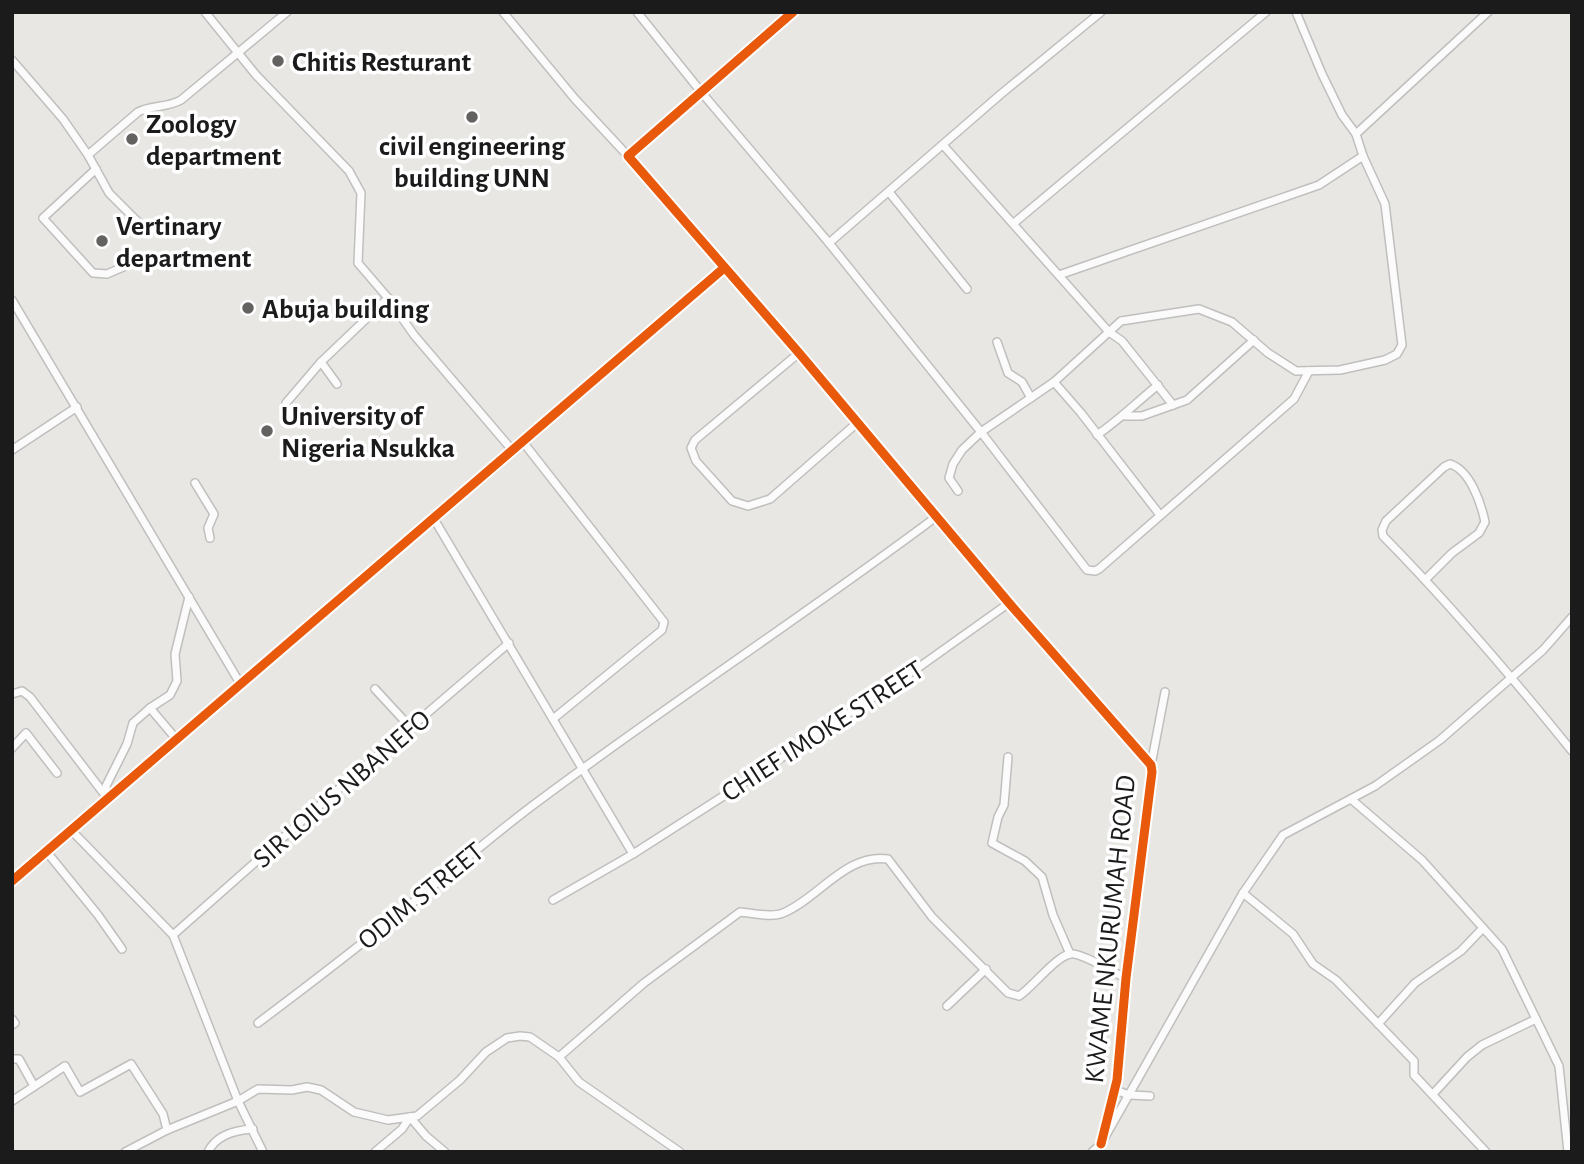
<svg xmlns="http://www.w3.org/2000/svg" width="1584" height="1164" font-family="'Alegreya Sans',sans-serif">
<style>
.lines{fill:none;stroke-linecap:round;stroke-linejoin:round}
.minor-casing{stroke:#c0bfbe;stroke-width:10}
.minor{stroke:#fcfbfb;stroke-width:7}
.cycleway-casing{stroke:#fff;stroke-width:13}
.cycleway{stroke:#e8590c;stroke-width:9}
.poi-dot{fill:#636261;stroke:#fff;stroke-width:2.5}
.labels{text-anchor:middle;stroke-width:7;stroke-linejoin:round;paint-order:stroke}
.poi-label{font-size:28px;font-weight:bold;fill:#1b1b1b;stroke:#fff;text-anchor:start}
.street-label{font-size:28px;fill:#1b1b1b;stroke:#fff}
</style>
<rect width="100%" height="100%" fill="#e9e7e4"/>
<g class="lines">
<g class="minor-casing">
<g id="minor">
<path d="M 205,12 L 256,75 L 349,171 L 361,193 L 358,263 L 388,298 L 414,335 L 513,451"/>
<path d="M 503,12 L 575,99 L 628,156"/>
<path d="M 637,12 L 702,93 L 829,243 L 981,432 L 1087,570 L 1095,571 L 1099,569 L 1294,399 L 1309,371"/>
<path d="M 793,12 L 628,156 L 799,353 L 1009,603 L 1151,765 L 1152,772 L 1126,978 L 1117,1080 L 1101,1144"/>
<path d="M 12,60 L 63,119 L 88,155 L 109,193 L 149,233"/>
<path d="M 1356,134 L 1488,12"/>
<path d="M 943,145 L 1109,332 L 1122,341 L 1173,405"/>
<path d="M 88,155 L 138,112 C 151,105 167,108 181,100 L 287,12"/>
<path d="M 96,169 L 43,218 L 93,273 L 107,274 L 130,264"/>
<path d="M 889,192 L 967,289"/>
<path d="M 1014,223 L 1266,12"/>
<path d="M 829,243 L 1001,94 L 1101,12"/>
<path d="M 1059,275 L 1319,185 L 1363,156"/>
<path d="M 12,300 L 241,685"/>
<path d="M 997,342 L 1008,373 L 1022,382 L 1031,398"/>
<path d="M 799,353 L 695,440 L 691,448 L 696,461 L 732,501 L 748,506 L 770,499 L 857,423"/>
<path d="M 321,362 L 388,298"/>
<path d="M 1054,382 L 1081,413 L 1160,515"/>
<path d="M 286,403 L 321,362 L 337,384"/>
<path d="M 1125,416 L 1142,416 L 1187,400 L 1254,340"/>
<path d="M 1097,435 C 1119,420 1137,402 1158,385"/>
<path d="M 523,442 L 664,622 L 662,630 L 553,719"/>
<path d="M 12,450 L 77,407"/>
<path d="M 195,483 L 214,514 L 208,528 L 210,538"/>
<path d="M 958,491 L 949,478 L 953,464 L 962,450 L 981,432 L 1054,382 L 1121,321 L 1199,309 L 1232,322 L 1268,353 L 1296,371 L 1340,370 L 1385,360 L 1397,354 L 1402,345 L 1385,204 L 1363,156 L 1356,134 L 1342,115 L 1322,74 L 1296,12"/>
<path d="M 434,519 L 633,854"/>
<path d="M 1426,579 L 1452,553 L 1479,533 L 1485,522 C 1481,503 1470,470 1450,464 L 1444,467 L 1386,521 L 1382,530 L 1383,536 C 1450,604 1512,677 1572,751"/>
<path d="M 375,689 L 411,728"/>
<path d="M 12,694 L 22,691 L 30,697 L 108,799"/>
<path d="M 177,740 L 150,708 L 170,695 L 177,681 L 175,654 L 189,597"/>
<path d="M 12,748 L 26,733 L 57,773"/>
<path d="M 1008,757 L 1004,805 L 998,817 L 992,843 L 1025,861 L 1042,877 L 1053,915 L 1070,954"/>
<path d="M 1151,765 L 1165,692"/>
<path d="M 107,798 L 106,786 L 127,744 L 133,723 L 150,708"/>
<path d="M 1351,799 L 1422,860 L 1502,949 L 1559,1066 L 1568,1152"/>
<path d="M 71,830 L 173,935 L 238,1101 L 263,1152"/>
<path d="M 46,851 L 98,915 L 122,949"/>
<path d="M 12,881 L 724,268"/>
<path d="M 1243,893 L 1293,934 L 1313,964 L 1336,980 L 1414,1061 L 1414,1075 L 1486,1152"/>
<path d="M 553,900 L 633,854 L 722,797 L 922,665 L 1009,603"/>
<path d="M 173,935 L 320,805 L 509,643"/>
<path d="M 947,1006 L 986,969"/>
<path d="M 12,1019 L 15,1023 L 12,1025"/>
<path d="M 258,1023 C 306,987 354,950 400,913 C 446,876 489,838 536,803 C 667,705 805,615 936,517"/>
<path d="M 1378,1024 L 1415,983 L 1461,951 L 1483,928"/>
<path d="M 559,1057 L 644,983 L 740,912 C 752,913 772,918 783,913 C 819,898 846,853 888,859 L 932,917 L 1008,993 L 1019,996 C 1033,987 1055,957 1070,954 C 1081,952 1114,973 1126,978"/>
<path d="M 12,1059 L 19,1059 L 34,1086"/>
<path d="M 1115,1090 L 1129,1095 L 1150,1096"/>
<path d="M 1433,1094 L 1467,1057 L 1482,1045 L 1536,1019"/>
<path d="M 12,1101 L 65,1066 L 80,1092 L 131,1064 L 163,1114 L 167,1130"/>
<path d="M 125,1152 L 167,1130 L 238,1101 L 258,1089 L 292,1090 L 307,1087 L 321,1090 L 354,1112 L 388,1120 L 417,1116 L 460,1080 L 486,1052 L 507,1038 L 520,1036 L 530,1037 L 559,1057 L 579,1082 L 680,1152"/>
<path d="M 208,1152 C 216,1135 236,1130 253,1129"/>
<path d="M 375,1152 L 402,1129 L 410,1117 L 426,1136 L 445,1152"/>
<path d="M 1092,1152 L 1101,1144 L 1243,893 L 1283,835 L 1375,786 L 1440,740 L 1543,650 L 1572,617"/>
</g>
</g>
<use href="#minor" class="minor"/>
<g class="cycleway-casing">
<g id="cycleway">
<path d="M 793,12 L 628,156 L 799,353 L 1009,603 L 1151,765 L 1152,772 L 1126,978 L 1117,1080 L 1101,1144"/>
<path d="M 12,881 L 724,268"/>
</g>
</g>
<use href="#cycleway" class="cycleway"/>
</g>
<g class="poi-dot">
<circle cx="278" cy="61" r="7"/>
<circle cx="472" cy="117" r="7"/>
<circle cx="132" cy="139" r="7"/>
<circle cx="102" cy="241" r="7"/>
<circle cx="248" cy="308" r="7"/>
<circle cx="267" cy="431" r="7"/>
</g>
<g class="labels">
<g class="poi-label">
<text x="292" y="71">Chitis Resturant</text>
<text x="146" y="133">Zoology<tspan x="146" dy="32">department</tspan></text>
<text x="472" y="155" text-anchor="middle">civil engineering<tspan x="472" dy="32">building UNN</tspan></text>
<text x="116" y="235">Vertinary<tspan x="116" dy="32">department</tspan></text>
<text x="262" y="318">Abuja building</text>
<text x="281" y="425">University of<tspan x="281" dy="32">Nigeria Nsukka</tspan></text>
</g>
<g class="street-label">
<text transform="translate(822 730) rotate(-33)" y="10">CHIEF IMOKE STREET</text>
<text transform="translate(341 788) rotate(-41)" y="10">SIR LOIUS NBANEFO</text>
<text transform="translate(420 895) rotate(-39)" y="10">ODIM STREET</text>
<text transform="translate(1109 929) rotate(-84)" y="10">KWAME NKURUMAH ROAD</text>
</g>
</g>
<rect width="1584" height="1164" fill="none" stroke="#1b1b1b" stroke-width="28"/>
</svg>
